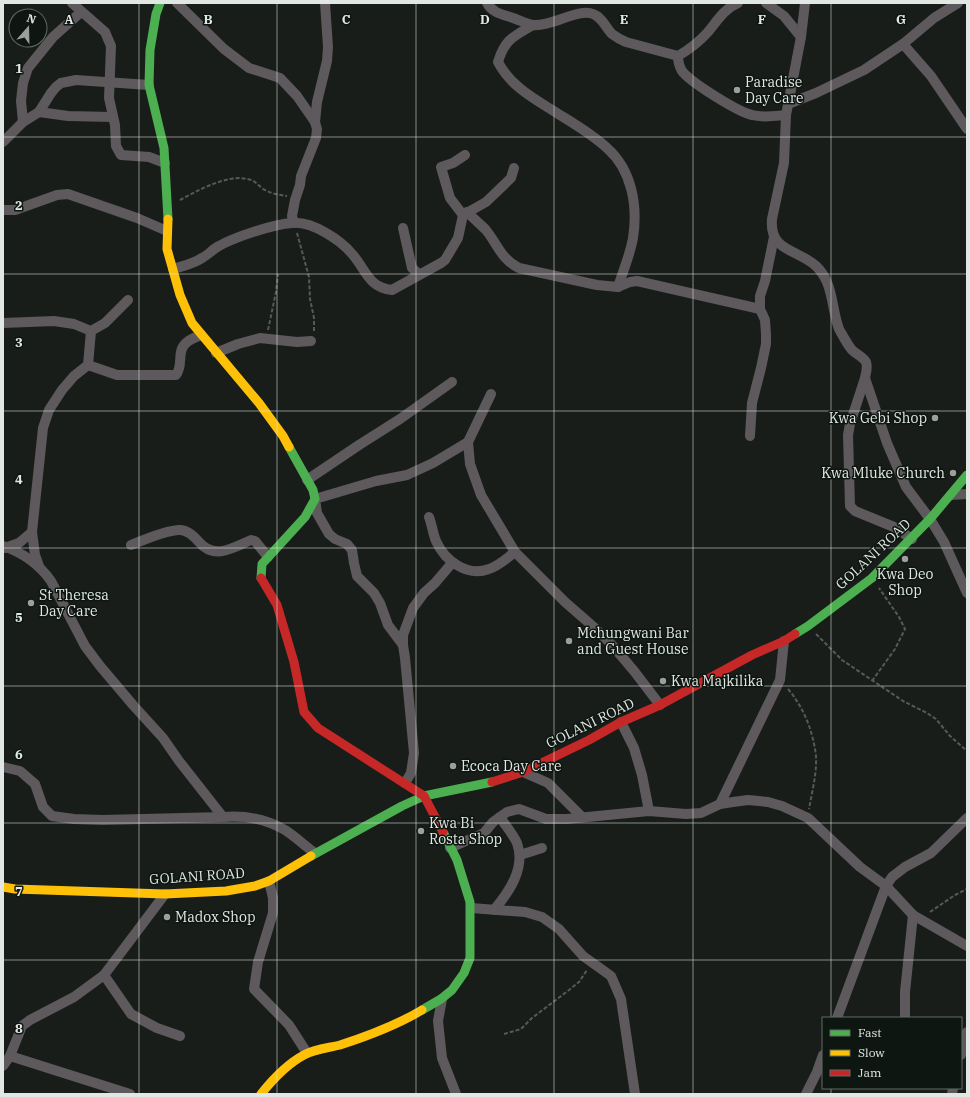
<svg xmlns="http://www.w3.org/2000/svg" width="970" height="1097" font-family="'IBM Plex Serif',serif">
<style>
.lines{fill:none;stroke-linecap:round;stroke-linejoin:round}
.path{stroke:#585858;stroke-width:2;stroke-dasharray:4 2;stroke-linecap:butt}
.street{stroke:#5d595c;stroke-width:10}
.fast{stroke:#4caf50;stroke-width:9}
.slow{stroke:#ffc107;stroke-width:9}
.jam{stroke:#c62828;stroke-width:9}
.grid{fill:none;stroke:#e1e7e3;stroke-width:1;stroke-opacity:0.55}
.poi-dot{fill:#9ba09d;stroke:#0e1611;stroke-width:1.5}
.labels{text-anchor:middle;stroke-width:3;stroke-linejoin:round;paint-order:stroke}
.poi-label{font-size:14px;fill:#e1e7e3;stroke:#0e1611;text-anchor:start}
.street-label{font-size:14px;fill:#e1e7e3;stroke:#0e1611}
.grid-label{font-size:13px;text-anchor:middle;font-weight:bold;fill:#e1e7e3;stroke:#0e1611;stroke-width:3;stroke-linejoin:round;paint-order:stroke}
</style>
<rect width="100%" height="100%" fill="#181d1a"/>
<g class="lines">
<g class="path">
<path d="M 180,200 C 197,191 227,174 247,179 C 256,180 259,187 265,190 C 272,194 280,195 287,196"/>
<path d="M 297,233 L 309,277 L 310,299 L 314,318 L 314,333"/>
<path d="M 268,330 L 276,292 L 278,274"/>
<path d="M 816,634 L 842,660 L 903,701 L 927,713 L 936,719 L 950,736 L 967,751"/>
<path d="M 872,681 L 895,649 L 905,629 L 899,617 L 879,588"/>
<path d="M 788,689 C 804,708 813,731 816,756 C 817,773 812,792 809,809"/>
<path d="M 930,912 L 955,895 L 967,889"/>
<path d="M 504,1034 L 521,1029 L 532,1018 L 569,990 L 579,982 L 587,970"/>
</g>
<g class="street">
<path d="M 72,3 L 105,32 L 111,46 L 109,98 L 115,125 L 116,146 L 121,155 L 149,157 L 165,163"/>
<path d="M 177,3 L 224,49 L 249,68 L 280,78 L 297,96 L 315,122"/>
<path d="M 487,3 C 492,12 500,14 510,17 C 517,19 526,24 533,25 C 550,27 579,8 593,14 C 602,17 606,28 612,34 C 616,37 621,40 626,42 L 678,56 C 690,49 699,42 708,32 C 717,21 725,8 738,3"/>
<path d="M 766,3 L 784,16 L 801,37"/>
<path d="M 805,3 L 801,37 L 786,115 L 784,163 L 772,219 C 769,252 798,249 816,266 C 834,283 831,308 839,329 C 843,336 847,344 852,350 C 856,354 863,357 866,362 C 868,367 866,373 865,378 L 887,443 L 906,487 L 930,519 L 944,542 L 967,593"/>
<path d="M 903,44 L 931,76 L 967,129"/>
<path d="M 678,56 C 678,61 679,66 682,71 C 690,82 738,112 752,115 C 763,118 774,116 786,115"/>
<path d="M 788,104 L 816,93 L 864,70 L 903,44 L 934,18 L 958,3"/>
<path d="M 39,112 L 68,116 L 112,117"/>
<path d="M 23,122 L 21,101 L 23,83 L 28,68 L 53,37 L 81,12"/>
<path d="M 3,142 L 23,122 L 39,112 L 51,93 L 56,87 L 61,83 L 76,80 L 149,85"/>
<path d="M 3,210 L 15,210 L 57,195 L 68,194 L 137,218 L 167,231"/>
<path d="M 467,212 C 473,218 480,224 486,230 C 498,245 501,259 519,268 L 597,285 L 618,287 C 623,271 630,255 633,238 C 638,206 632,170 607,148 C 591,133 571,122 552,110 C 531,97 510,85 498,62 C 505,39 513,37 533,25"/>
<path d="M 463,215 L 486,202 L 511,178 L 514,168"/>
<path d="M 294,223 L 292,216 L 295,200 L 300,185 L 301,176 L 316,138 L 317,129 L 315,122 L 317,102 L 327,61 L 328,47 L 325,3"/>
<path d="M 403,228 L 412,268 L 419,274"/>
<path d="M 173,269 C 183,266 193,264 202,258 C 208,255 213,249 219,246 C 235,237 274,224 292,223 C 312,221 341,240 353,255 C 366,270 368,287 392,290 L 441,263 L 445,260 L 458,238 L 463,215 L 450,198 L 441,167 L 453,163 L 465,155"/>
<path d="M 618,287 L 630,282 L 637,281 L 760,309"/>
<path d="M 3,323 L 54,321 L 74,324 L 91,331 L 105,323 L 128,300"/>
<path d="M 216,353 L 238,344 L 260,338 L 297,342 L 311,341"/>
<path d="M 88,365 L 117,375 L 176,375 C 184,365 176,352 186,343 C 190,339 196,337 201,335"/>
<path d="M 865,378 L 850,424 L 848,435 L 850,506 L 855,511 L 894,527 L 912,539"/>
<path d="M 491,394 L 468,442 L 470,464 L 481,495 L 515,552 L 565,602 L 596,629 L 612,645 L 634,671 L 660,705"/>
<path d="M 750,436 L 752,403 L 761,368 L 766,344 L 766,334 L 765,320 L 760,309 L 760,296 L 765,281 L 774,237"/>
<path d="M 307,480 L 359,445 L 400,419 L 452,382"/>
<path d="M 951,495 L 967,494"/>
<path d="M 429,517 C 432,525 433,534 436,541 C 445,561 467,577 489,569 C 499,566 507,558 515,552"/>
<path d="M 131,545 C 143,540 169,529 181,530 C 189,531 194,536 199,542 C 214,560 233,548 251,540 L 255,541 L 268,557"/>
<path d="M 3,546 C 22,552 40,565 51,581 L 85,646 L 100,666 L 133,705 L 163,738 L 179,761 L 223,817"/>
<path d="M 5,548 L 19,543 L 32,532"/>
<path d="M 39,566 L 35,555 L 32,532 L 43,428 L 49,410 L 62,390 L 74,376 L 88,365 L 91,331"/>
<path d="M 403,645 L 388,625 L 380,603 L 374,593 L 357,576 L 354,563 L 352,550 L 347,544 L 335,539 L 329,534 L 317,513 L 315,499 L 376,481 L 407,475 L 433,463 L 468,442"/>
<path d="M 621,722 L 634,748 L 642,775 L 649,811"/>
<path d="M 3,767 L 20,771 L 35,784 L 43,807 L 52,816 L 74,819 L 103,820 L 223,817 C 245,815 266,819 285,830 C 296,837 305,846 315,853"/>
<path d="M 523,772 L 548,783 L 582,817"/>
<path d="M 405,783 L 411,773 L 414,753 L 405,658 L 403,645 L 403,635 L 413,608 L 424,593 L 435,583 L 452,563"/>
<path d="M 720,804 L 780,680 L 784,641"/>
<path d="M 450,848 L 484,833 L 493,822 L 507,812 L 519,809 L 546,819 L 567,819 L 649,811 L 686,814 L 701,813 L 720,804 L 733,802 L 748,800 L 768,802 L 782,806 L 808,818 L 860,867 L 886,886 L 913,915 L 967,946"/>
<path d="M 520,855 L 542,848"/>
<path d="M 269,881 L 273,898 L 273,913 L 258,962 L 254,989 L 289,1025 L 307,1053"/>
<path d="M 471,908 L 525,912 L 542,917 L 559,929 L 583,956 L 611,976 L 621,999 L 635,1094"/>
<path d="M 494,910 C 509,892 526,868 517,843 C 513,834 505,825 500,817"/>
<path d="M 104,975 L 131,1014 L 157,1028 L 180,1036"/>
<path d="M 442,999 L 438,1021 L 442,1058 L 456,1094"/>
<path d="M 837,1018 L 886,886 L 892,877 L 905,867 L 931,853 L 967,818"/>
<path d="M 905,1018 L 905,992 L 913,915"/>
<path d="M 961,1055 L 967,1032"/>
<path d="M 10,1056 L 130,1094"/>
<path d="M 3,1066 L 10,1056 L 22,1026 L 30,1020 L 74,997 L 104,975 L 165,894"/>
<path d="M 806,1094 L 817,1072 L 823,1055"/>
<path d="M 952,1094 L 953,1088"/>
</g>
<g class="fast">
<path d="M 160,3 L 156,14 L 150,50 L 149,85 L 164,148 L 168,219"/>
<path d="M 261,578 L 262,564 L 305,517 L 315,499 L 313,490 L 289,447"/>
<path d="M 795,634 L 808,626 L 872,578 L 930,519 L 967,475"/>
<path d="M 311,856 L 402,806 L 424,796 L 492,782"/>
<path d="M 422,1010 L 441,999 L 452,990 L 464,973 L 470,958 L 470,902 L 457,860 L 443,832"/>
</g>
<g class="slow">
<path d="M 168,219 L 167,249 L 180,295 L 192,323 L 259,403 L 283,436 L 289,447"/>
<path d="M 3,887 L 15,889 L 165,894 L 226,891 L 255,886 L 269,881 L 311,856"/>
<path d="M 261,1094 C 273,1079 287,1064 304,1055 C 315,1049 328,1048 340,1045 C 368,1036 397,1025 422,1010"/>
</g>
<g class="jam">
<path d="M 261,578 L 277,605 L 294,662 L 304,712 L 318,728 L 424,796 L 443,832"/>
<path d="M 492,782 L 523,772 L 589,740 L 621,722 L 660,705 L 752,655 L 784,641 L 795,634"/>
</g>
</g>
<path class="grid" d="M 139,3 L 139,1094M 277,3 L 277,1094M 416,3 L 416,1094M 554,3 L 554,1094M 693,3 L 693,1094M 831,3 L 831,1018M 3,137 L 967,137M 3,274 L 967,274M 3,411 L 967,411M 3,548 L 967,548M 3,686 L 967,686M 3,823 L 967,823M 3,960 L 967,960M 831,1088 L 831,1094"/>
<g class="poi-dot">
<circle cx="737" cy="90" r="4"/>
<circle cx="935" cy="418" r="4"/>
<circle cx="953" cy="473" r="4"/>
<circle cx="905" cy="559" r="4"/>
<circle cx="31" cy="603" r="4"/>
<circle cx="569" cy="641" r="4"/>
<circle cx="663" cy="681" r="4"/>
<circle cx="453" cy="766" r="4"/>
<circle cx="421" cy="831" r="4"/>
<circle cx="167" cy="917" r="4"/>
</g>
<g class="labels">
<g class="poi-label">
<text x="745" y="87">Paradise<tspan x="745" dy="16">Day Care</tspan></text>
<text x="927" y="423" text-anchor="end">Kwa Gebi Shop</text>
<text x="945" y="478" text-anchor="end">Kwa Mluke Church</text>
<text x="905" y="579" text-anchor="middle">Kwa Deo<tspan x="905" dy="16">Shop</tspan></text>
<text x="39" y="600">St Theresa<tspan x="39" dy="16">Day Care</tspan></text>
<text x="577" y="638">Mchungwani Bar<tspan x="577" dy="16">and Guest House</tspan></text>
<text x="671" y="686">Kwa Majkilika</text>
<text x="461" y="771">Ecoca Day Care</text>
<text x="429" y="828">Kwa Bi<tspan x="429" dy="16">Rosta Shop</tspan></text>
<text x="175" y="922">Madox Shop</text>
</g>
<g class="street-label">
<text transform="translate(873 554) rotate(-43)" y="5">GOLANI ROAD</text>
<text transform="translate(590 723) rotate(-26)" y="5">GOLANI ROAD</text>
<text transform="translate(197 876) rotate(-4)" y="5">GOLANI ROAD</text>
</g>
</g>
<g class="grid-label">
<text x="69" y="24">A</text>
<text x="208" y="24">B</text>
<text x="346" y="24">C</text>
<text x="485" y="24">D</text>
<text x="624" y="24">E</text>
<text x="762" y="24">F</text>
<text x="901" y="24">G</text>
<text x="19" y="73">1</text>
<text x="19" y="210">2</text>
<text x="19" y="347">3</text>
<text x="19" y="484">4</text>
<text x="19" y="622">5</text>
<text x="19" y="759">6</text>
<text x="19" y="896">7</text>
<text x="19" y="1033">8</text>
</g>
<rect width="970" height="1097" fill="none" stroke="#e1e7e3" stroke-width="8"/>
<rect x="822" y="1017" width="140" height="72" fill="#0e1611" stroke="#626a65"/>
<rect x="830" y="1030" width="20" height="6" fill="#4caf50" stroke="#626a65"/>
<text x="858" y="1037" font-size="12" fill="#e1e7e3">Fast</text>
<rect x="830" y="1050" width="20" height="6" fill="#ffc107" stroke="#626a65"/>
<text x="858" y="1057" font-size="12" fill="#e1e7e3">Slow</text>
<rect x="830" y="1070" width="20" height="6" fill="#c62828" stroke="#626a65"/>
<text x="858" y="1077" font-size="12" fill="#e1e7e3">Jam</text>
<g transform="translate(28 28) rotate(20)"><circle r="19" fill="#0e1611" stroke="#626a65"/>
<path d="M0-3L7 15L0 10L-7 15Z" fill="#9ba09d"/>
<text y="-6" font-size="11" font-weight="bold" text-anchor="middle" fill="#e1e7e3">N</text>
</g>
</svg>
